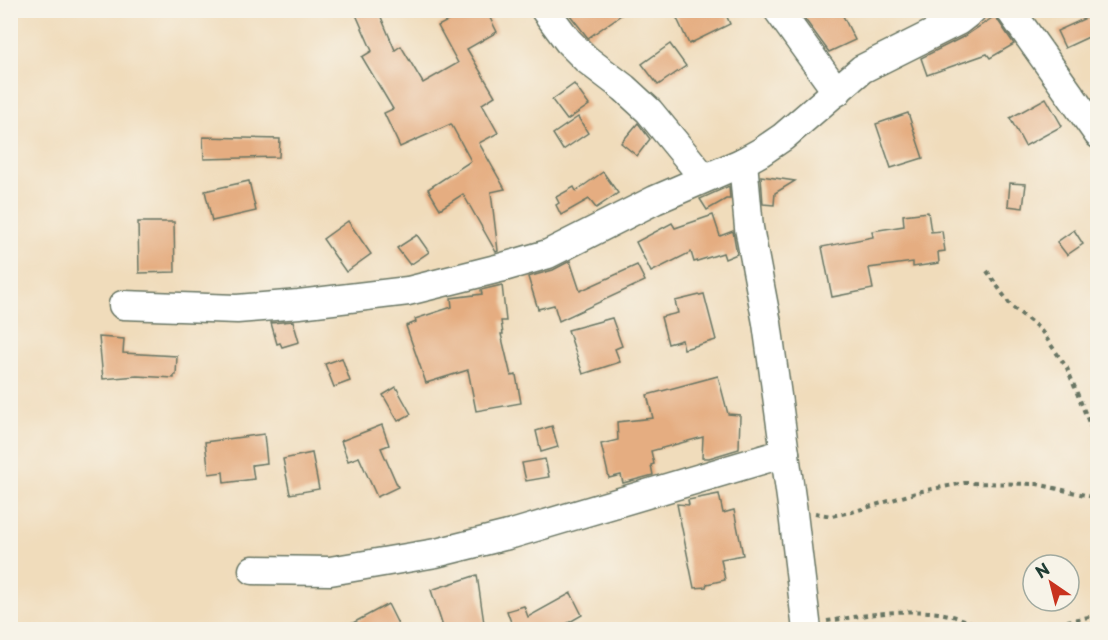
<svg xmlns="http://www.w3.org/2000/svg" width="1108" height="640" font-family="'Playpen Sans',sans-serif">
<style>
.building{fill:#e5ad81}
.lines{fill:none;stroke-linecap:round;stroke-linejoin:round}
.minor-casing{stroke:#687563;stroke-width:31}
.path{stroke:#687563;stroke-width:4;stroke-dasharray:4.5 4.5;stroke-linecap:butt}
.minor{stroke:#fff;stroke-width:28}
</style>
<rect width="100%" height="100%" fill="#f7f3e8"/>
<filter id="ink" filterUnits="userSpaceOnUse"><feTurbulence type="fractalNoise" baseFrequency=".0167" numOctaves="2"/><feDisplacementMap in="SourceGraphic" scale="12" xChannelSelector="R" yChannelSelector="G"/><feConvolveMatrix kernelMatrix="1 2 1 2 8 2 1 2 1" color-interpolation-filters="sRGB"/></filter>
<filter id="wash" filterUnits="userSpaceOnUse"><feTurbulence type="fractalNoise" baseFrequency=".008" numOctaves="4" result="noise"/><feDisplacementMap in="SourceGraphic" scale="24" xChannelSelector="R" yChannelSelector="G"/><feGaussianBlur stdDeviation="1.35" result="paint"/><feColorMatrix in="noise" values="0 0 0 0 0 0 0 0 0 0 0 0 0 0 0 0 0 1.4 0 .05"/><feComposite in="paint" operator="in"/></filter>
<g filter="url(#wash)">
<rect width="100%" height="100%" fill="#f0dcbb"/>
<g id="blocks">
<g class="building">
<path d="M 354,10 L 378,10 L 395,50 L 401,46 L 423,83 L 458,63 L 438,26 L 466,11 L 470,18 L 486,10 L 497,32 L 467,49 L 495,96 L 482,104 L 498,133 L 479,143 L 505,189 L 491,192 L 498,251 L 496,252 L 463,194 L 440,209 L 428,189 L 471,161 L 451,124 L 400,147 L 384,113 L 393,109 L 362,57 L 372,51 Z"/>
<path d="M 566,10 L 628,10 L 588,38 Z"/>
<path d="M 673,10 L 724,10 L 730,24 L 689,44 Z"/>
<path d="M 801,10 L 840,10 L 855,40 L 829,52 L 804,18 Z"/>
<path d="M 995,16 L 1014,44 L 990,58 L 987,54 L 927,75 L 921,58 L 965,36 Z"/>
<path d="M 1088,17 L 1095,34 L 1065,48 L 1057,31 Z"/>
<path d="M 670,44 L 686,66 L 658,85 L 642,64 Z"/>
<path d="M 574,84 L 589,105 L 567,120 L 552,100 Z"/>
<path d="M 1046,98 L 1062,126 L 1025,146 L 1010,118 Z"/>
<path d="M 908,113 L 923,158 L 891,168 L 876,124 Z"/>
<path d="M 578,117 L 588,133 L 563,150 L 553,134 Z"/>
<path d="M 638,123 L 650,139 L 637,156 L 621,143 Z"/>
<path d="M 203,137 L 280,139 L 279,157 L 204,159 Z"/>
<path d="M 603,172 L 618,193 L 596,208 L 589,199 L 561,215 L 556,205 L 559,203 L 556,197 L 574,187 L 576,191 Z"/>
<path d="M 761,176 L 795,181 L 775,193 L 774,205 L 763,204 Z"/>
<path d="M 249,181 L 256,211 L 212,221 L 205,191 Z"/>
<path d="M 1010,183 L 1026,184 L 1023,208 L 1008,206 Z"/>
<path d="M 729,186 L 730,199 L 726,199 L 707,210 L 700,199 Z"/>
<path d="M 928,212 L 931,232 L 942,231 L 945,251 L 938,252 L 939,263 L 913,267 L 913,262 L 869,268 L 873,289 L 832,297 L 822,247 L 873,237 L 872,231 L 904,226 L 903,215 Z"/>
<path d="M 713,215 L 720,236 L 733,231 L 737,254 L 725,259 L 723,253 L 694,262 L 691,252 L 651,272 L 636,242 L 672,223 L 675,228 Z"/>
<path d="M 348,221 L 371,254 L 346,272 L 323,239 Z"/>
<path d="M 138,222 L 174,222 L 175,272 L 139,273 Z"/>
<path d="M 1074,230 L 1083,244 L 1067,255 L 1057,242 Z"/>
<path d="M 417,235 L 429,252 L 410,265 L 397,248 Z"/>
<path d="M 570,261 L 580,291 L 637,265 L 645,281 L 559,321 L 554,305 L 538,309 L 528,277 L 553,270 Z"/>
<path d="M 502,285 L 506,321 L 501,321 L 503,334 L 501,334 L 511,376 L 516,375 L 521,403 L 476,411 L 468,370 L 426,383 L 406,326 L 416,322 L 415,319 L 452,307 L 451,298 L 482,294 L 481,290 Z"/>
<path d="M 704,294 L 716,340 L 684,349 L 682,340 L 668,344 L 661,317 L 678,313 L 675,301 Z"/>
<path d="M 612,318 L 622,346 L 615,349 L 620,362 L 583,374 L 568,330 Z"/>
<path d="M 293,321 L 299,342 L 282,347 L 280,343 L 277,344 L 271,323 Z"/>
<path d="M 99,337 L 124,339 L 123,353 L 177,356 L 176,375 L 174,375 L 174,378 L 137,376 L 103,379 Z"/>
<path d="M 342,358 L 350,381 L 334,387 L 325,364 Z"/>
<path d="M 718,376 L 728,414 L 740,415 L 739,449 L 709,458 L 702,458 L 703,437 L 651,451 L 654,464 L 651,465 L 653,475 L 623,483 L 621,475 L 609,478 L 601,444 L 618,440 L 617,422 L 653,418 L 647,395 Z"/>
<path d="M 396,387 L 411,414 L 398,421 L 383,395 Z"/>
<path d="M 382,425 L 389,445 L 381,448 L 398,487 L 377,497 L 359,457 L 348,461 L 341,441 Z"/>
<path d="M 552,426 L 558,447 L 541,452 L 536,431 Z"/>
<path d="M 264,434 L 267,463 L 252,465 L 254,479 L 224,483 L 223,472 L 209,474 L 205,442 Z"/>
<path d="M 312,453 L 319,489 L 290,494 L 283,459 Z"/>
<path d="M 545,459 L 549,477 L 526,481 L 522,463 Z"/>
<path d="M 719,494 L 723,513 L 734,510 L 743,555 L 721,559 L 725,580 L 707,584 L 706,587 L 694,588 L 677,504 L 689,505 L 688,500 Z"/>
<path d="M 477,575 L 485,630 L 444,630 L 431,590 Z"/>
<path d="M 571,593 L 582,615 L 556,630 L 504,630 L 512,625 L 507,611 L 524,606 L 528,617 Z"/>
<path d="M 388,604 L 401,630 L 340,630 Z"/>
</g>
</g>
</g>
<g filter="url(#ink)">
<use href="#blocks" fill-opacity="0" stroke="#687563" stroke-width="1.5"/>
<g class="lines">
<g class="minor-casing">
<g id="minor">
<path d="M 545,10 L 568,41 L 586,59 L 624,88 L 649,111 L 704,178"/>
<path d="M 778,10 L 837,92"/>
<path d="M 1010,10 L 1098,134"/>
<path d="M 743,162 L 749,228 L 767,323 L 792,505 L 807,630"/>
<path d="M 123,305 L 237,309 L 299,304 L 408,291 L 500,268 L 548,254 L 655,200 L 743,162 L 761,152 L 783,137 L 862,69 L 958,21 L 972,10"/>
<path d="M 253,570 L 330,571 L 436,553 L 512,534 L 785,453"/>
</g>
</g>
<g class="path">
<path d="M 987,271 L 1011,306 L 1040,329 L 1067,368 L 1098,445"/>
<path d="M 815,513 L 831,516 L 852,512 L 922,491 L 964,483 L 1037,484 L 1098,498"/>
<path d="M 827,621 C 863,616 901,608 938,613 C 956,615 973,625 992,627 C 1018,631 1070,621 1098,615"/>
</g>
<use href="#minor" class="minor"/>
</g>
</g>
<rect width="1108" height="640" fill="none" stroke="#f7f3e8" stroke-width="36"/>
<g transform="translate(1051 583) rotate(325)"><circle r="28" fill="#f7f3e8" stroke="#a1aaa0" stroke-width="1.5"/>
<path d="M0-4.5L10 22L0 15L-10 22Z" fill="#c8321e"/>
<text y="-9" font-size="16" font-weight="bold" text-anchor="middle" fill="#1f3d34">N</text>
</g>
</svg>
